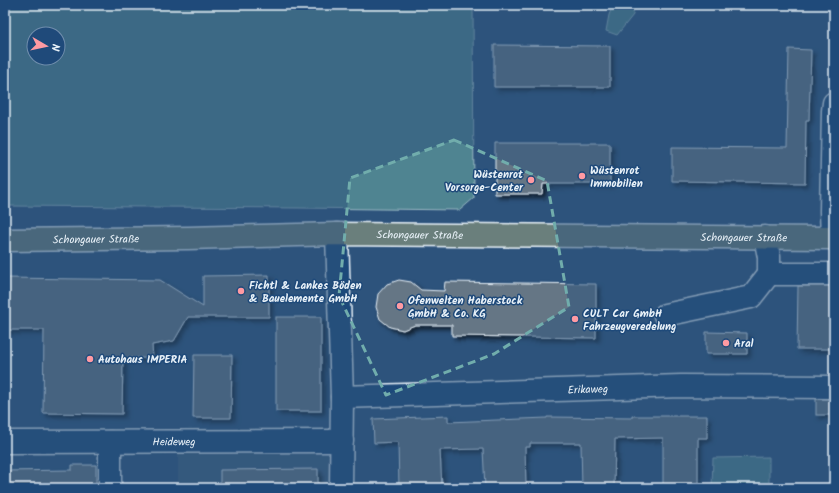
<svg xmlns="http://www.w3.org/2000/svg" width="839" height="493" font-family="Kalam,sans-serif">
<style>
.built{fill:#3e5e7f}
.green{fill:#4f8491;stroke:#9cbac4;fill-rule:evenodd}
.building{fill:#657685;stroke:#e8f1f8;filter:url(#shadow)}
.lines{fill:none;stroke-linecap:round;stroke-linejoin:round}
.minor-casing{stroke:#e8f1f8;stroke-width:25}
.major-casing{stroke:#e8f1f8;stroke-width:25}
.minor{stroke:#1f4a7a;stroke-width:22}
.major{stroke:#6a7f7c;stroke-width:22}
.marked{fill:none;stroke:#71adac;stroke-width:3;stroke-dasharray:8 5;stroke-linejoin:round}
.poi-dot{fill:#ff9aa2;stroke:#1f4a7a;stroke-width:1.5}
.labels{text-anchor:middle;stroke-width:3;stroke-linejoin:round;paint-order:stroke}
.poi-label{font-size:11px;font-weight:bold;fill:#e8f1f8;stroke:#1f4a7a;text-anchor:start}
.street-label{font-size:11px;fill:#e8f1f8;stroke:#1f4a7a}
</style>
<defs>
<filter id="shadow"><feDropShadow dx="3.5" dy="3.5" stdDeviation="2" flood-color="#0009"/></filter>
</defs>
<rect width="100%" height="100%" fill="#2d537c"/>
<filter id="ink" filterUnits="userSpaceOnUse"><feTurbulence type="fractalNoise" baseFrequency=".025" numOctaves="2"/><feDisplacementMap in="SourceGraphic" scale="8" xChannelSelector="R" yChannelSelector="G"/><feConvolveMatrix kernelMatrix="1 2 1 2 8 2 1 2 1" color-interpolation-filters="sRGB"/></filter>
<g filter="url(#ink)">
<rect class="built" x="178" y="454" width="151" height="34"/>
<g class="green">
<path d="M 5,5 L 473,5 L 474,198 L 460,210 L 299,208 L 5,206 ZM 34,34 L 58,34 L 58,58 L 34,58 Z"/>
<path d="M 613,5 L 634,5 L 633,15 L 617,35 L 606,31 L 609,15 Z"/>
<path d="M 769,457 L 769,488 L 712,488 L 713,458 Z"/>
</g>
<g class="building">
<path d="M 494,45 L 610,46 L 610,87 L 494,87 Z"/>
<path d="M 789,49 L 811,50 L 809,120 L 806,120 L 805,183 L 672,181 L 672,147 L 787,148 Z"/>
<path d="M 495,143 L 610,143 L 610,184 L 543,184 L 542,194 L 495,194 Z"/>
<path d="M 269,275 L 269,317 L 188,317 L 174,341 L 152,345 L 153,358 L 123,358 L 122,414 L 43,413 L 44,330 L 5,330 L 5,278 L 160,280 L 203,307 L 203,276 Z"/>
<path d="M 399,280 L 411,282 L 421,290 L 444,291 L 445,282 L 596,284 L 596,338 L 452,336 L 452,325 L 415,325 L 403,330 L 390,327 L 380,319 L 376,307 L 378,294 L 387,284 Z"/>
<path d="M 798,286 L 832,286 L 834,288 L 833,349 L 797,349 Z"/>
<rect x="276" y="317" width="45" height="94"/>
<path d="M 706,332 L 747,333 L 747,354 L 706,354 Z"/>
<path d="M 194,355 L 232,355 L 231,418 L 193,418 Z"/>
<rect x="816" y="399" width="18" height="16"/>
<path d="M 448,416 L 448,422 L 547,418 L 547,417 L 632,418 L 632,416 L 707,416 L 707,438 L 698,438 L 698,488 L 663,488 L 663,438 L 615,439 L 614,488 L 582,488 L 581,443 L 530,443 L 530,447 L 525,447 L 526,488 L 485,488 L 483,449 L 440,450 L 442,488 L 399,488 L 398,442 L 374,443 L 373,419 Z"/>
<path d="M 72,465 L 96,465 L 96,488 L 5,488 L 5,471 L 72,470 Z"/>
<path d="M 318,469 L 318,488 L 220,488 L 220,470 Z"/>
</g>
<g class="lines">
<g class="minor-casing">
<g id="minor">
<path d="M 337,234 L 342,397 L 341,488"/>
<path d="M 765,237 L 769,257 L 769,274 L 834,274"/>
<path d="M 832,238 L 831,211 L 833,111 L 834,103"/>
<path d="M 665,315 L 751,297 L 769,274"/>
<path id="s1" d="M 342,397 L 681,386 L 834,387"/>
<path id="s2" d="M 5,442 L 342,441"/>
<path d="M 110,488 L 110,442"/>
</g>
</g>
<g class="major-casing">
<g id="major">
<path id="s3" d="M 5,240 L 188,238 L 337,234 L 834,238"/>
</g>
</g>
<use href="#minor" class="minor"/>
<use href="#major" class="major"/>
</g>
</g>
<path d="M0 0H839V493H0ZM 454,140 L 547,181 L 569,307 L 494,354 L 386,395 L 339,296 L 350,178 Z" fill="#2d537c" fill-opacity=".55" fill-rule="evenodd"/>
<path class="marked" d="M 454,140 L 547,181 L 569,307 L 494,354 L 386,395 L 339,296 L 350,178 Z"/>
<g class="poi-dot">
<circle cx="582" cy="176" r="4"/>
<circle cx="531" cy="180" r="4"/>
<circle cx="241" cy="291" r="4"/>
<circle cx="400" cy="306" r="4"/>
<circle cx="575" cy="319" r="4"/>
<circle cx="726" cy="343" r="4"/>
<circle cx="90" cy="359" r="4"/>
</g>
<g class="labels">
<g class="poi-label">
<text x="590" y="174">Wüstenrot<tspan x="590" dy="13">Immobilien</tspan></text>
<text x="523" y="178" text-anchor="end">Wüstenrot<tspan x="523" dy="13">Vorsorge-Center</tspan></text>
<text x="249" y="289">Fichtl &amp; Lankes Böden<tspan x="249" dy="13">&amp; Bauelemente GmbH</tspan></text>
<text x="408" y="304">Ofenwelten Haberstock<tspan x="408" dy="13">GmbH &amp; Co. KG</tspan></text>
<text x="583" y="317">CULT Car GmbH<tspan x="583" dy="13">Fahrzeugveredelung</tspan></text>
<text x="734" y="347">Aral</text>
<text x="98" y="363">Autohaus IMPERIA</text>
</g>
<g class="street-label">
<text dy="4" stroke="none"><textPath href="#s3" startOffset="415">Schongauer Straße</textPath></text>
<text dy="4" stroke="none"><textPath href="#s3" startOffset="739">Schongauer Straße</textPath></text>
<text dy="4" stroke="none"><textPath href="#s3" startOffset="91">Schongauer Straße</textPath></text>
<text dy="4" stroke="none"><textPath href="#s1" startOffset="246">Erikaweg</textPath></text>
<text dy="4" stroke="none"><textPath href="#s2" startOffset="169">Heideweg</textPath></text>
</g>
</g>
<rect width="839" height="493" fill="none" stroke="#1f4a7a" stroke-width="20"/>
<rect x="10" y="10" width="819" height="473" fill="none" stroke="#e8f1f8" stroke-width="1.5" filter="url(#ink)"/>
<g transform="translate(46 46) rotate(99)"><circle r="19" fill="#1f4a7a" stroke="#6f8dac"/>
<path d="M0-3L7 15L0 10L-7 15Z" fill="#ff9aa2"/>
<text y="-6" font-size="11" font-weight="bold" text-anchor="middle" fill="#e8f1f8">N</text>
</g>
</svg>
